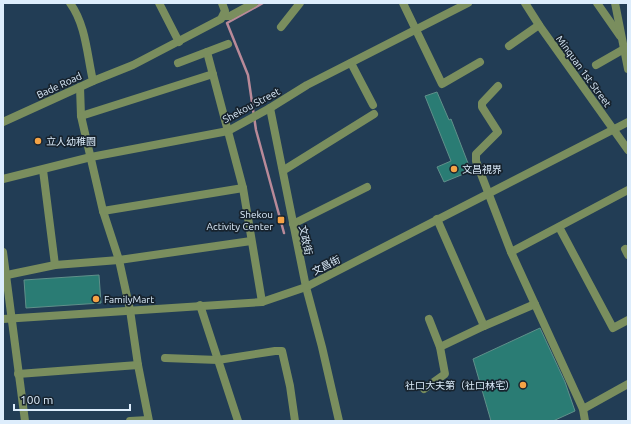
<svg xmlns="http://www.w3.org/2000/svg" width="631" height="424" font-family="Ubuntu,'Noto Sans TC',sans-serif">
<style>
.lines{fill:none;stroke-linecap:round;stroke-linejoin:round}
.stream{stroke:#b98a99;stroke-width:2.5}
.building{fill:#2a7c74;stroke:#60908a}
.minor{stroke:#7a8e5e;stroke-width:8}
.poi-dot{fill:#f5a345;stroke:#17232e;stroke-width:1.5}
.labels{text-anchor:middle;stroke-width:3.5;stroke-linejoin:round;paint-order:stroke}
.street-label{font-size:10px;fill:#ddedfc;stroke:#17232e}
.poi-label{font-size:10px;fill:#ddedfc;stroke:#17232e;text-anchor:start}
</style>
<rect width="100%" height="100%" fill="#223d55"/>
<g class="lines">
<path class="stream" d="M 263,3 L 227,23 L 248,75 L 256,130 L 284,233"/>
</g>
<g class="building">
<path d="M 437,92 L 449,120 L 451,119 L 471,171 L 444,182 L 437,167 L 451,161 L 425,96 Z"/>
<path d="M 99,275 L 101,303 L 26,308 L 24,280 Z"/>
<path d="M 540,328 L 565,382 L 575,411 L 553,421 L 491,421 L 473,359 Z"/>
</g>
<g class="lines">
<g class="minor">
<path d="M 159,3 L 179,42"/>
<path d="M 403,3 L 442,84 L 480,62"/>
<path d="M 525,3 L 539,25 L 628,150"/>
<path d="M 597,3 L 620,36"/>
<path d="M 615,3 L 628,69"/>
<path d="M 224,16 L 230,16 L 254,3"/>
<path d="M 281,27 L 300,3"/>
<path d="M 509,46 L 539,25"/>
<path d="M 207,52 L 243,188 L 262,302"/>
<path d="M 178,63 L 228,44"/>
<path d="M 351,63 L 373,105"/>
<path d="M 596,65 L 624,49"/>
<path d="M 93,81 L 133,65 L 221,19 L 225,11 L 222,3"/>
<path d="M 498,86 L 482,103 L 482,107 L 498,132 L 476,154 L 476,161 L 511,252 L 583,409 L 585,421"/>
<path d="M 80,87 L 81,116 L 103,211 L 119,260 L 130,310 L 138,365 L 149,421"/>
<path d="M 270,108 L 306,287 L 322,347 L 339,421"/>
<path d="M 81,116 L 213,74"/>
<path d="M 3,122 L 93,81 C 87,55 86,25 70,3"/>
<path d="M 43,170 L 55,265"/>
<path d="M 284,170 L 374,114"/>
<path d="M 3,179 L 91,157 L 228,131 L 270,108 L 307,85 L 468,3"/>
<path d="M 103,211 L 243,188"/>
<path d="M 437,219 L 484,326"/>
<path d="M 293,224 L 367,187"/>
<path d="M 559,227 L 613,328 L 628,320"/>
<path d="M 625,249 L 628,255"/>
<path d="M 3,252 L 25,421"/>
<path d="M 511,252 L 628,190"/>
<path d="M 7,275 L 55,265 L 119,260 L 251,241"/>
<path d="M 200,305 L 238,421"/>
<path d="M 3,319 L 262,302 L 306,287 L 628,122"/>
<path d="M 440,347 L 484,326 L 535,304"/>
<path d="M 165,358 L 218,360 L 275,351 L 282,351 L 290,386 L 295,421"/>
<path d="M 18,374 L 138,365"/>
<path d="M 424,389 L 445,374 L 440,347 L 429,319"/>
<path d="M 583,409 L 628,384"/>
<path d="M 130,421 L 148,420"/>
</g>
</g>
<g class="poi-dot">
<circle cx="38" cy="141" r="4"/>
<circle cx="454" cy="169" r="4"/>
<rect x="277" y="216" width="8" height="8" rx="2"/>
<circle cx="96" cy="299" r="4"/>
<circle cx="523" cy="385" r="4"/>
</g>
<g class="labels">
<g class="street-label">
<text transform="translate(584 71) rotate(54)" y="4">Minquan 1st Street</text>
<text transform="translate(59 85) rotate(-25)" y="4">Bade Road</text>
<text transform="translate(251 105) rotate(-28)" y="4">Shekou Street</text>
<text transform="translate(306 240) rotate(78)" y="4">文政街</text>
<text transform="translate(326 265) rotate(-27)" y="4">文昌街</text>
</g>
<g class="poi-label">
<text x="46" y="145">立人幼稚園</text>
<text x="462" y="173">文昌視界</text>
<text x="273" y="218" text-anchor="end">Shekou<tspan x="273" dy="12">Activity Center</tspan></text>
<text x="104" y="303">FamilyMart</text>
<text x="515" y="389" text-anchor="end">社口大夫第（社口林宅）</text>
</g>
</g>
<rect width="631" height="424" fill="none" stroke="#ddedfc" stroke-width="8"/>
<path d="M14 404v6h116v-6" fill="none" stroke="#ddedfc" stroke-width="2"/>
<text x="20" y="404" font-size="12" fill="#ddedfc" stroke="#17232e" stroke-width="3" paint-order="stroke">100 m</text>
</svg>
